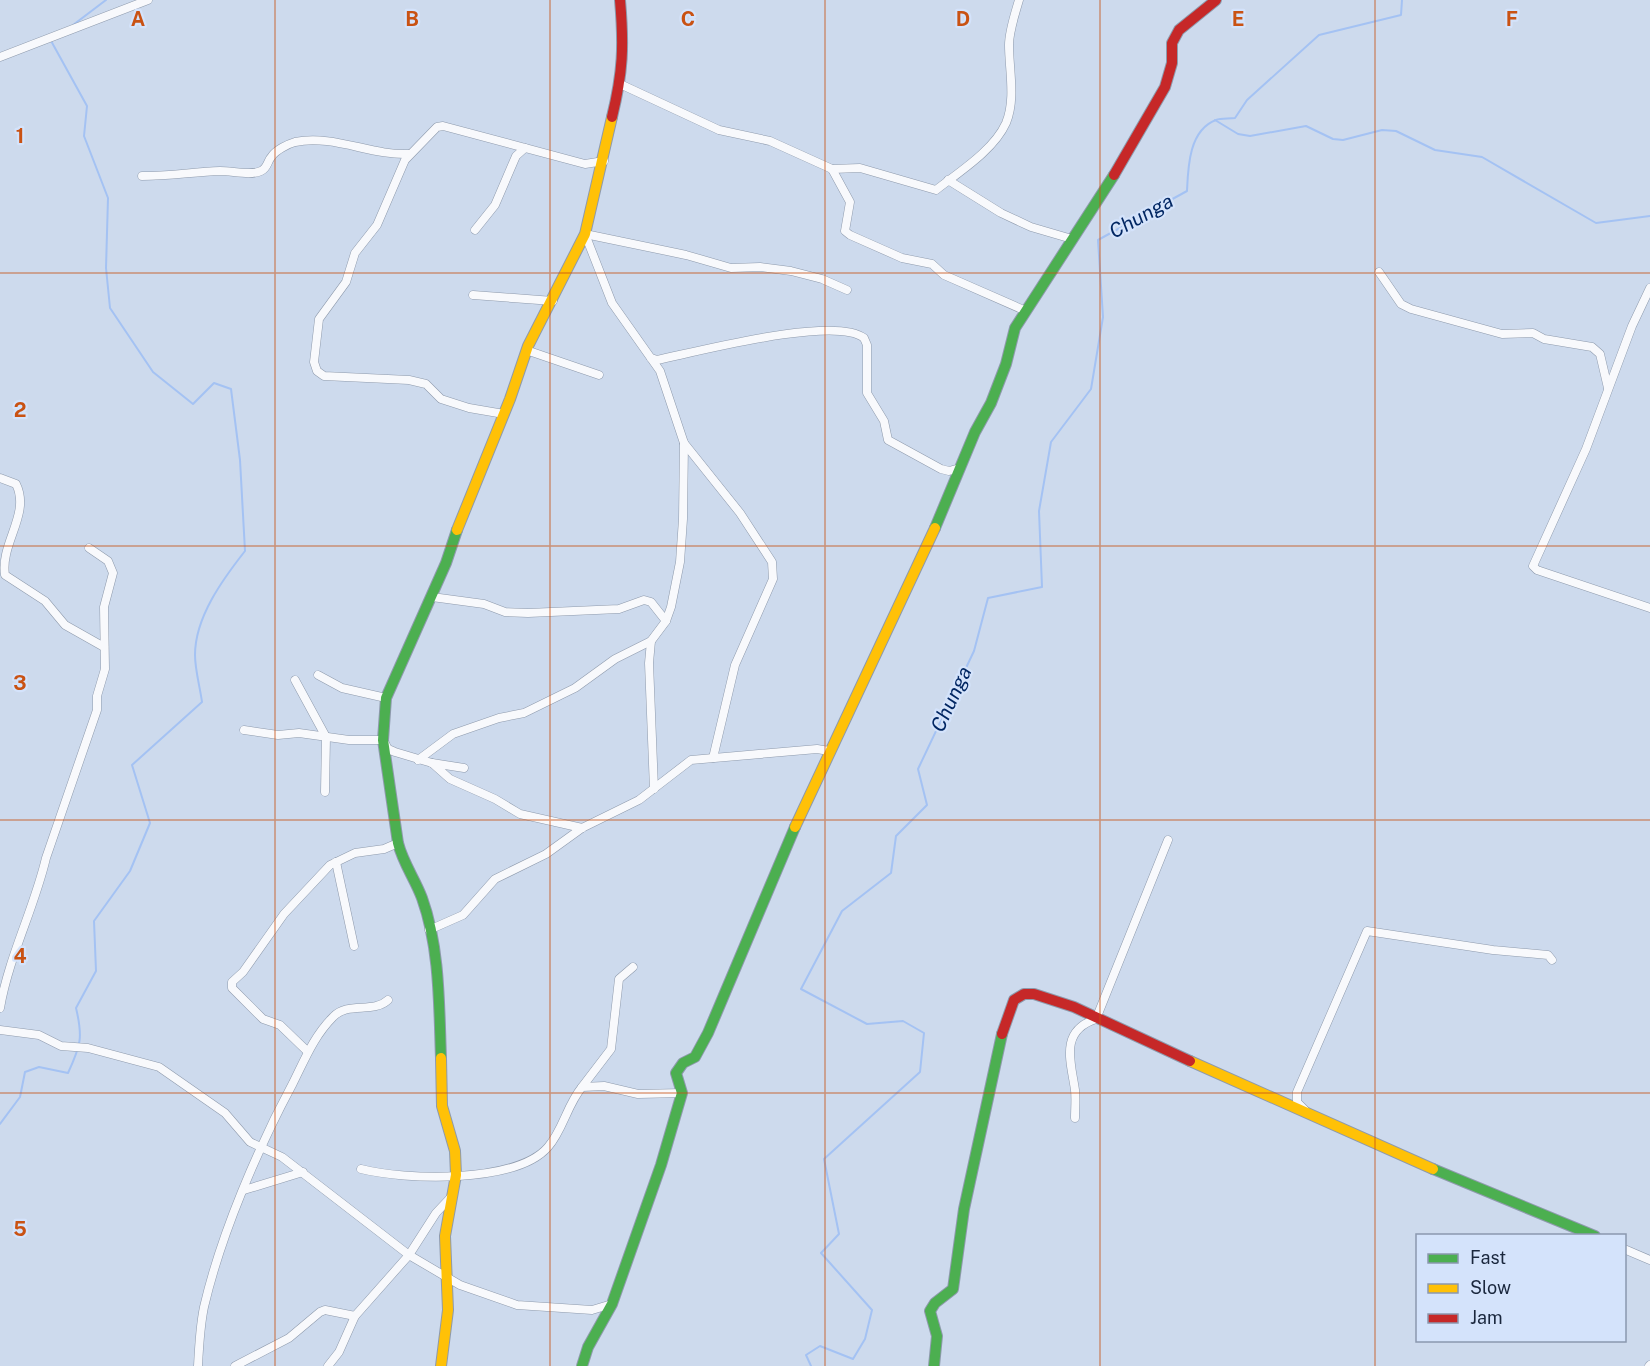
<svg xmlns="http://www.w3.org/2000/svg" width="1650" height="1366" font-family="'Public Sans',sans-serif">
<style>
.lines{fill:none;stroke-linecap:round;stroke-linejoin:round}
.stream{stroke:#a4c2f3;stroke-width:2}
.street-casing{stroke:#8e9aac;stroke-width:9}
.fast-casing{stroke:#8e9aac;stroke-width:12}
.slow-casing{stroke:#8e9aac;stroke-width:12}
.jam-casing{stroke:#8e9aac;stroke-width:12}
.street{stroke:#f8f9fc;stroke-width:8}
.fast{stroke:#4caf50;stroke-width:10}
.slow{stroke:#ffc107;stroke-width:10}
.jam{stroke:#c62828;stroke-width:10}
.grid{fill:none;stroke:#c95213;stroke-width:1.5;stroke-opacity:0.55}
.labels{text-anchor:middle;stroke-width:4.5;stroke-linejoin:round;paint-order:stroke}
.water-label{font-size:20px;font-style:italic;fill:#022763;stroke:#d4e3fb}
.grid-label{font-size:20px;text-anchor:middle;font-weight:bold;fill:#c95213;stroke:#d4e3fb;stroke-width:4.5;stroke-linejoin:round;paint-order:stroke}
</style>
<rect width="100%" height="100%" fill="#cddaed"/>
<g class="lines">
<g class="stream">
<path d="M 73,25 L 106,0"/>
<path d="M 1215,120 L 1238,134 L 1250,136 L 1306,126 L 1333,139 L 1343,140 L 1382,130 L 1396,131 L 1435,150 L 1482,157 L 1596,223 L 1650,216"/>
<path d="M 0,1124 L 20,1097 L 25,1072 L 39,1067 L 68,1073 C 81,1045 83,1037 76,1008 L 96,971 L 94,921 L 130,871 L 150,823 L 132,765 L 202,702 C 200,687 195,670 195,655 C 195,617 223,579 245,551 L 240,460 L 231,389 L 214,383 L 193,404 L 153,372 L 110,308 L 106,268 L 108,198 L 84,136 L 87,106 L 50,39"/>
<path d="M 811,1366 L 806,1355 L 820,1346 L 853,1359 L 865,1339 L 872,1310 L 821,1253 L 839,1234 L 824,1159 L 920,1072 L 924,1033 L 903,1021 L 867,1024 L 801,989 L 842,911 L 891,873 L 896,836 L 927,805 L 918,769 L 974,651 L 988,598 L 1042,587 L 1039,511 L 1051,442 L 1091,389 L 1103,317 L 1098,240 L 1187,191 C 1188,167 1189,130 1216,120 C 1221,118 1229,119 1235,118 L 1247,100 L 1319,35 L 1401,15 L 1402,0"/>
</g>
<g class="street-casing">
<g id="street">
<path d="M 0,57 L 148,0"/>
<path d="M 620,84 L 719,130 L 770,141 L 832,169 L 850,202 L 845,231 L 850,235 L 902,258 L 932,264 L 944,275 L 1026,311"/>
<path d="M 832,169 L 860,168 L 936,190 C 959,172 994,150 1006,123 C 1016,99 1009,70 1009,45 C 1009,31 1015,14 1019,0"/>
<path d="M 142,176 C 169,176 194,172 220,171 C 233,171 250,176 261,171 C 268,168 267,161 272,156 C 276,150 288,144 295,142 C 333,134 372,156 409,154"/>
<path d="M 948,180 L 1001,213 L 1031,227 L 1072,239"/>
<path d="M 475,230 L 495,205 L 516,156 L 525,148"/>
<path d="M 585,234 L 612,303 L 660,371 L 684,443 L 740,513 L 772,562 L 773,579 L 735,665 L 713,758"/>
<path d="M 585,234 L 686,255 L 731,268 L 760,267 L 791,271 L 822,279 L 847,290"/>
<path d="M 1379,272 L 1401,304 L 1411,309 L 1502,334 L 1533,333 L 1544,339 L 1592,347 L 1600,354 L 1608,388"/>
<path d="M 1650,288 L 1632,326 L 1586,449 L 1533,566 L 1537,570 L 1650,608"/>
<path d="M 473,295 L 553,301"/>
<path d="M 526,350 L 599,375"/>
<path d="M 651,358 L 657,360 C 696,352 835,315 864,338 L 867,345 L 867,393 L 884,421 L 888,440 L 941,469 L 949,471 L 960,468"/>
<path d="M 504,414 L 469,408 L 441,399 L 426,384 L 409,380 L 324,376 L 317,371 L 314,362 L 319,319 L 346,282 L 355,253 L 377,225 L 405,160 L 437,127 L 443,126 L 585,164 L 604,161"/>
<path d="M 0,478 L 16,484 C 31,514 0,543 5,575 L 45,601 L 65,625 L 104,647"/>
<path d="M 432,597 L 484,604 L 505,612 L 528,613 L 619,609 L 644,600 L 651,602 L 666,621"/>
<path d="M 318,675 L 342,688 L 386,698"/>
<path d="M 295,680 L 326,737 L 325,792"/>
<path d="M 244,730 L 278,735 L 299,733 L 349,740 L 383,740 L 388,749 L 395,752 L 432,763 L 450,779 L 495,799 L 520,814 L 582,828"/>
<path d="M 418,760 L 453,734 L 499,718 L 524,713 L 575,688 L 615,659 L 651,641"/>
<path d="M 432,763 L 464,768"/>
<path d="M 654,789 L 649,663 L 651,641 L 666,621 L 671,607 L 680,562 L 683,519 L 684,443"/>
<path d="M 336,862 L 354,946"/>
<path d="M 429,930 L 463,915 L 495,879 L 546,854 L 582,828 L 639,800 L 691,760 L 817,749 L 829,751"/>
<path d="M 0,1008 C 9,956 34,909 46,858 L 97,710 L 97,696 L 105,669 L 104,607 L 113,573 L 108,561 L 89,548"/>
<path d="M 0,1030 L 39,1035 L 61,1046 L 88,1048 L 159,1067 L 225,1113 L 250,1142 L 282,1157 L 409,1255 L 460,1285 L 517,1305 L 592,1310 L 612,1304"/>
<path d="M 307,1051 L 280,1025 L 263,1019 L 232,988 L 232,982 L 243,972 L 284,914 L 330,865 L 355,853 L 384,849 L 398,843"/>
<path d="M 582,1087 L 611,1049 L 619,979 L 633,967"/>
<path d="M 1305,1110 L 1297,1102 L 1297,1092 L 1367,931 L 1493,950 L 1548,955 L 1552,960"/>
<path d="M 1075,1118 C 1075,1109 1076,1099 1075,1090 C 1071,1062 1059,1031 1096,1019 L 1168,840"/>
<path d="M 361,1169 C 404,1180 516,1184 548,1147 C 563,1130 567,1105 582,1087 L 604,1086 L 638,1094 L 682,1093"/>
<path d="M 244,1190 L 303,1172"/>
<path d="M 1624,1249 L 1650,1260"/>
<path d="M 198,1366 C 199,1346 200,1326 204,1307 C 221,1234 258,1148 293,1083 C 305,1059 314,1036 333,1017 C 348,1001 373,1014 388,1000"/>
<path d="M 235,1366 L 289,1338 L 320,1312 L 325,1310 L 355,1316 L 409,1255 L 436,1213 L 452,1196"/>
<path d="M 328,1366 L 339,1352 L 355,1316"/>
<path d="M 1649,1366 L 1650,1365"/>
</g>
</g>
<g class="fast-casing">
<g id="fast">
<path d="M 935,528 L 975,432 L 991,403 L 1006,364 L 1015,328 L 1114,175"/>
<path d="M 441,1058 C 439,1006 440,948 422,898 C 415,879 403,863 398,843 L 383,740 L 386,698 L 446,563 L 457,530"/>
<path d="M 1433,1169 L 1595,1236"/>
<path d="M 582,1366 L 588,1347 L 612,1304 L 661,1165 L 682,1093 L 676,1073 L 683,1063 L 695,1057 L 708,1033 L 795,827"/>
<path d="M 934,1366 L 937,1336 L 930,1311 L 935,1303 L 953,1289 L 964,1209 L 1002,1034"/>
</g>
</g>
<g class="slow-casing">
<g id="slow">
<path d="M 457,530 L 510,399 L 528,346 L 585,234 L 612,117"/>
<path d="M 795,827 L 935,528"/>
<path d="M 441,1058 L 442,1106 L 455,1151 L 456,1175 L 445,1236 L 448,1310 L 441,1366"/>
<path d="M 1190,1061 L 1433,1169"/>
</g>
</g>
<g class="jam-casing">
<g id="jam">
<path d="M 612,117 C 623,72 624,46 620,0"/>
<path d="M 1114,175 L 1165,87 L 1172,63 L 1172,43 L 1179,30 L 1216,0"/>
<path d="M 1002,1034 L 1014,1000 L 1024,994 L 1034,994 L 1074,1007 L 1190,1061"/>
</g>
</g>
<use href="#street" class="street"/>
<use href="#fast" class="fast"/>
<use href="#slow" class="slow"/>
<use href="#jam" class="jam"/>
</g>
<path class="grid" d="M 275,0 L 275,1366M 550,0 L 550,1366M 825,0 L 825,1366M 1100,0 L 1100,1366M 1375,0 L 1375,1366M 0,273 L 1650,273M 0,546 L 1650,546M 0,820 L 1650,820M 0,1093 L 1650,1093"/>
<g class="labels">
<g class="water-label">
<text transform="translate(1141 216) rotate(-29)" y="7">Chunga</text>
<text transform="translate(951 699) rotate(-65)" y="7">Chunga</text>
</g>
</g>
<g class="grid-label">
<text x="138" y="26">A</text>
<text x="412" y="26">B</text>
<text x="688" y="26">C</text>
<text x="963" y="26">D</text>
<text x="1238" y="26">E</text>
<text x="1512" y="26">F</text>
<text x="20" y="143">1</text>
<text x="20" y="417">2</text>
<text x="20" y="690">3</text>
<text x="20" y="963">4</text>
<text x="20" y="1236">5</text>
</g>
<rect x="1416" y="1234" width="210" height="108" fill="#d4e3fb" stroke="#8a98af" stroke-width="1.5"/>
<rect x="1428" y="1254" width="30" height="9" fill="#4caf50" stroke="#8a98af" stroke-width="1.5"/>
<text x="1470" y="1264" font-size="18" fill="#1a273d">Fast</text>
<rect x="1428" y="1284" width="30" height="9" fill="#ffc107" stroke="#8a98af" stroke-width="1.5"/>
<text x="1470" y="1294" font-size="18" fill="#1a273d">Slow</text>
<rect x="1428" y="1314" width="30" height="9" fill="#c62828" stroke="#8a98af" stroke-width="1.5"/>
<text x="1470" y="1324" font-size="18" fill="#1a273d">Jam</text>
</svg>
